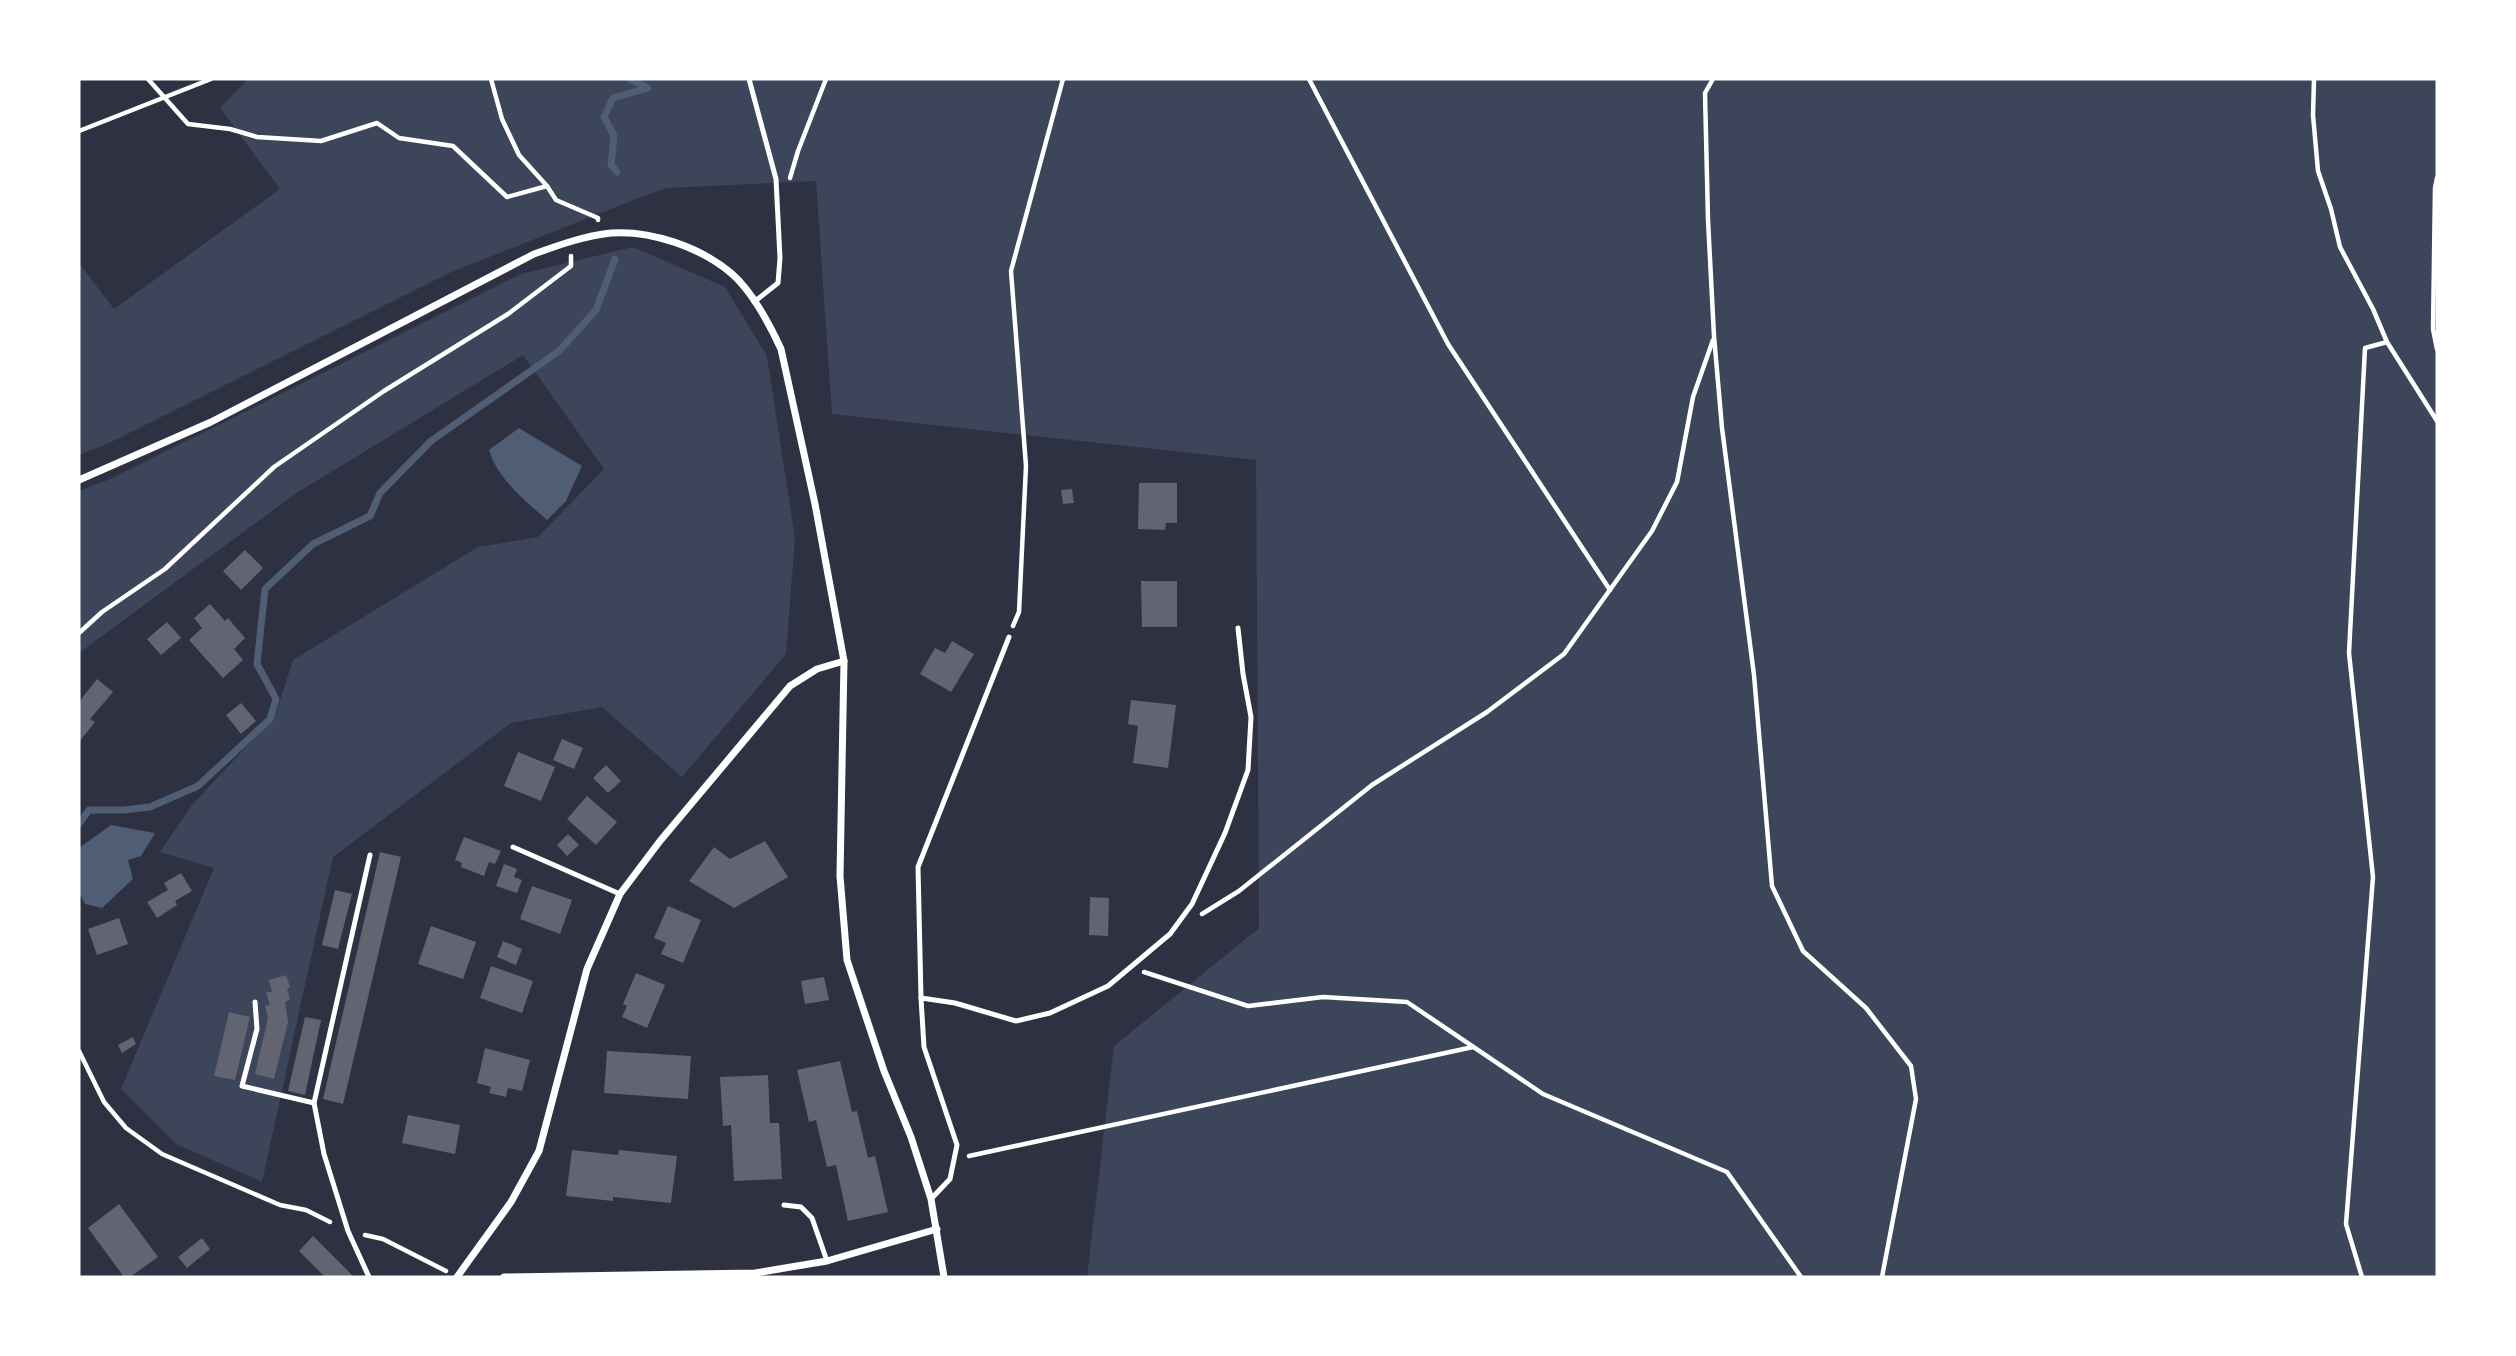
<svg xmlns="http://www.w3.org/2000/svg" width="2516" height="1356" font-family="'DejaVu Sans',sans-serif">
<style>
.green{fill:#3c4559}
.water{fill:#4f5d75}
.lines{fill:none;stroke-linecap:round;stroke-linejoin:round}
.stream{stroke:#4f5d75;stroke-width:7}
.building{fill:#626471}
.path{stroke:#fff;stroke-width:4.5}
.service{stroke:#fff;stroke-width:5}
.minor{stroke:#fff;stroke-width:7}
</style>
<rect width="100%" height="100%" fill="#2d3142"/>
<g class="green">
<path d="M 248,79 L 2437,79 L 2437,1277 L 1087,1277 L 1114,1046 L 1259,928 L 1256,460 L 832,414 L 816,181 L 666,188 L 636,199 L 449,273 L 107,444 L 79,455 L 79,263 L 114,309 L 280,189 L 220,108 Z"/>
<path d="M 633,247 L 725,287 L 767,356 L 795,538 L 786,654 L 682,777 L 602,707 L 511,723 L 333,857 L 262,1182 L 176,1144 L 121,1089 L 214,868 L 160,852 L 192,805 L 275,716 L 293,660 L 478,547 L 538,537 L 604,469 L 523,355 L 295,494 L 79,653 L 79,491 L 110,479 L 521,274 Z"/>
</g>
<g class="water">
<path d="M 519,428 L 582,466 L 566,501 L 547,520 C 525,501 497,478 489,450 Z"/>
<path d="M 111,825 L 155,833 L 141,856 L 128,860 L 133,879 L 102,908 L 85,904 L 79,892 L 79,848 Z"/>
</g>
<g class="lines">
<g class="stream">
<path d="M 617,172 L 611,165 L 614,136 L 604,117 L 613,98 L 648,88 L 630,79"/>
<path d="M 79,824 L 89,810 L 124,810 L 150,807 L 198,786 L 270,719 L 276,699 L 257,664 L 265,589 L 313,544 L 370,516 L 380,493 L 431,441 L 559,351 L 596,310 L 615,259"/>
</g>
</g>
<g class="building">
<path d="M 1139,483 L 1177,483 L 1177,523 L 1166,523 L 1165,530 L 1138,529 Z"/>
<path d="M 1072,489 L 1074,503 L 1063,504 L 1061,490 Z"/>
<path d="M 245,550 L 263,568 L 241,590 L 223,571 Z"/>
<path d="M 1141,581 L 1177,581 L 1177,627 L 1142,627 Z"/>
<path d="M 210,604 L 225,621 L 228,618 L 245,638 L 234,649 L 243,660 L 223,678 L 189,640 L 202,628 L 194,618 Z"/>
<path d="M 167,622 L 181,638 L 161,655 L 147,639 Z"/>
<path d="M 952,641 L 974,654 L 951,692 L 920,674 L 935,648 L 945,653 Z"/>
<path d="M 97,679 L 113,692 L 90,719 L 95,722 L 79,742 L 79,702 Z"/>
<path d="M 1131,700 L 1176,705 L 1168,768 L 1133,763 L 1138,726 L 1128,724 Z"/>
<path d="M 241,703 L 256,721 L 241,734 L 226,715 Z"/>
<path d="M 562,739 L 583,748 L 574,769 L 553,760 Z"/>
<path d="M 518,752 L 555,767 L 541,801 L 504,786 Z"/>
<path d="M 606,765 L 621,781 L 608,793 L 593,778 Z"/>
<path d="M 587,796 L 617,822 L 596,845 L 567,819 Z"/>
<path d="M 568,834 L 579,845 L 567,856 L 557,845 Z"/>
<path d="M 464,837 L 501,851 L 495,864 L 489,862 L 484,876 L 461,867 L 462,863 L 455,860 Z"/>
<path d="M 765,841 L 788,877 L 734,908 L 689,881 L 714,847 L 730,859 Z"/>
<path d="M 380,852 L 401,857 L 343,1104 L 323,1099 Z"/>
<path d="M 504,864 L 517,869 L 514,877 L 522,880 L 517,893 L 496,886 Z"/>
<path d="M 181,873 L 192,891 L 175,901 L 177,905 L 157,918 L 147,902 L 168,890 L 164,883 Z"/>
<path d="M 532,886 L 572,900 L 560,934 L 520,919 Z"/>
<path d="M 335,890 L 352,894 L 338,949 L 322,945 Z"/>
<path d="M 1090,897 L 1109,898 L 1108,936 L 1089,935 Z"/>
<path d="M 668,906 L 701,920 L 683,963 L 661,954 L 666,943 L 654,938 Z"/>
<path d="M 119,918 L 128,944 L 97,955 L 88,929 Z"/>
<path d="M 431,926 L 476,942 L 463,979 L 418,964 Z"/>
<path d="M 503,941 L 522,949 L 516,965 L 497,957 Z"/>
<path d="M 491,966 L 533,981 L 522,1013 L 480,998 Z"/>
<path d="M 636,973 L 665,985 L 647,1028 L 622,1017 L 627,1006 L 623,1004 Z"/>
<path d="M 286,975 L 290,987 L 287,989 L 290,999 L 285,1002 L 288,1022 L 274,1079 L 255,1074 L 268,1018 L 265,1006 L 270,1005 L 266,992 L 272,992 L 269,980 Z"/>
<path d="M 824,977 L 829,1000 L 805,1004 L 801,981 Z"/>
<path d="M 229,1012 L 250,1017 L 235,1080 L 214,1076 Z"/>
<path d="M 305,1017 L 321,1020 L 305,1095 L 288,1091 Z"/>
<path d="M 133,1037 L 136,1044 L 122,1053 L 118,1045 Z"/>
<path d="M 485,1048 L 530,1060 L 522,1091 L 508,1088 L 506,1097 L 489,1093 L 491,1087 L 477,1083 Z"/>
<path d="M 607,1051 L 691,1056 L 688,1099 L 604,1093 Z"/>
<path d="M 840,1061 L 852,1112 L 857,1111 L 868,1158 L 875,1156 L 888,1212 L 848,1221 L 836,1165 L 827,1167 L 816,1120 L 809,1122 L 797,1070 Z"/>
<path d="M 768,1075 L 770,1123 L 779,1123 L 782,1179 L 734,1181 L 731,1125 L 723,1126 L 720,1077 Z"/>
<path d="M 408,1115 L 460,1125 L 455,1154 L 402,1143 Z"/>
<path d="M 572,1150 L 618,1155 L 619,1150 L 677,1156 L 671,1203 L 613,1197 L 613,1201 L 566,1196 Z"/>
<path d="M 119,1204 L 158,1257 L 130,1277 L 124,1277 L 88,1228 Z"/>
<path d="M 313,1236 L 354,1277 L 325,1277 L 299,1251 Z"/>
<path d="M 202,1238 L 210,1249 L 187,1268 L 178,1257 Z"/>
</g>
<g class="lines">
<g class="path">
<path d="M 148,79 L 188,124 L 230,129 L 257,137 L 321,141 L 377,123 L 399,138 L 453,146 L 507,197 L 547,186"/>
<path d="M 491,79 L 502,119 L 519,155 L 547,186 L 556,200 L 598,218 L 598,220"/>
<path d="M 1309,79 L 1448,344 L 1610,590"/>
<path d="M 1713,79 L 1705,93 L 1708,220 L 1714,336 L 1722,428 L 1754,675 L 1772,886 L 1803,951 L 1866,1008 L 1911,1066 L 1916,1099 L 1882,1277"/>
<path d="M 2314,79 L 2313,115 L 2318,171 L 2331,209 L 2340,247 L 2373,309 L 2387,342 L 2437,421"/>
<path d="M 79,131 L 211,79"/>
<path d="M 790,178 L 798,151 L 826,79"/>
<path d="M 2437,178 L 2435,188 L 2433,329 L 2437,349"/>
<path d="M 1013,626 L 1019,612 L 1026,466 L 1011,271 L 1063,79"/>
<path d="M 79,633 L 102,612 L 165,569 L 274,467 L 384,391 L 508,314 L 571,266 L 571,256"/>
<path d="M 1202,914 L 1239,891 L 1372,785 L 1487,712 L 1564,654 L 1652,531 L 1677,482 L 1693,397 L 1713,340"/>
<path d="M 1144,972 L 1248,1006 L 1323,997 L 1407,1002 L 1543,1094 L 1727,1172 L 1801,1277"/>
<path d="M 79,1051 L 104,1102 L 126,1128 L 162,1154 L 280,1205 L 306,1210 L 330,1222"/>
<path d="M 969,1156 L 1473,1047"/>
<path d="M 365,1235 L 383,1239 L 446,1271"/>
<path d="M 2362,1277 L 2346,1224 L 2373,877 L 2349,653 L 2365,348 L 2387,342"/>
</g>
<g class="service">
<path d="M 749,79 L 776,179 L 780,258 L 778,283 L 754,302"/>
<path d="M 513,847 L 620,894"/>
<path d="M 921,998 L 918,867 L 1009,637"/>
<path d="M 255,1002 L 257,1029 L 242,1086 L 314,1103"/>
<path d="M 931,1199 L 950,1179 L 957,1145 L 924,1047 L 921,998 L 955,1003 L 1016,1021 L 1050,1013 L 1108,986 L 1170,934 L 1192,904 L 1225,833 L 1248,770 L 1251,717 L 1243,674 L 1238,628"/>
<path d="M 784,1205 L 801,1207 L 812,1218 L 827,1261"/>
<path d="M 369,1277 L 348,1231 L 324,1154 L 314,1103 L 370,855"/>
</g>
<g class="minor">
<path d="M 79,480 L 211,422 L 534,254 C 559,245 584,236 611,233 C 651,230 700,247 731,273 C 753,292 769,323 781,349 L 815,504 L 844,661 L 840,876 L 847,960 L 884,1071 L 911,1137 L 931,1199 L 944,1277"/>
<path d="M 457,1277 L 511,1202 L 539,1151 L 587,969 L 620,894 L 660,841 L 790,686 L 817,669 L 844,661"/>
<path d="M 504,1277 L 755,1273 L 827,1261 L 937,1229"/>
</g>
</g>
<rect width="2516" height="1356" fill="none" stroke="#ffffff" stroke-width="161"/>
</svg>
